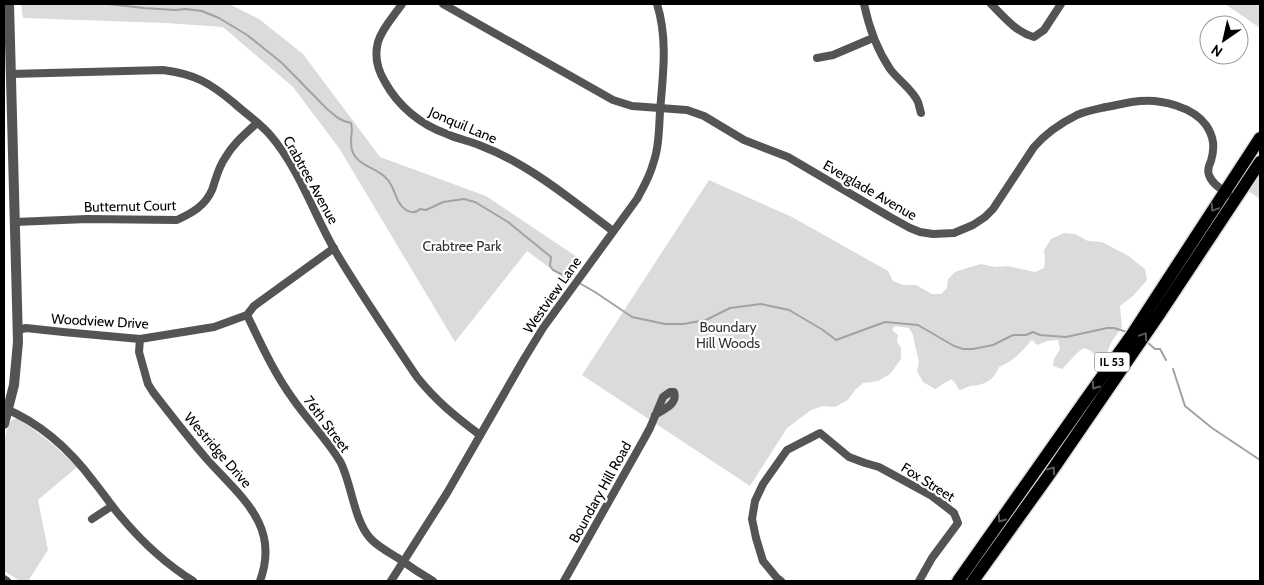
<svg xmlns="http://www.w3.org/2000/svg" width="1264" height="585" font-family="Cabin,sans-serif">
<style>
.green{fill:#dbdbdb}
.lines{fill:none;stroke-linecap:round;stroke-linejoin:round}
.stream{stroke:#a2a2a2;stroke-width:2}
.primary-casing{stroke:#dbdbdb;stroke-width:15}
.minor{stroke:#545454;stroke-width:8}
.tertiary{stroke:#545454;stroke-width:10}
.primary{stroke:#000;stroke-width:12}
.oneway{stroke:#595959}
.labels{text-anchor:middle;stroke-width:4.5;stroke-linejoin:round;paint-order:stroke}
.shield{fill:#fff;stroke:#4c4c4c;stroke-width:1}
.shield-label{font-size:12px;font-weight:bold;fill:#000}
.street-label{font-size:14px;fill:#000;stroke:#fff}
.park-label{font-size:14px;fill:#323232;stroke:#fff}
</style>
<rect width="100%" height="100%" fill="#fff"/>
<g class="green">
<path d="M 21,4 L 229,4 L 259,19 L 303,54 L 380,157 L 486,196 L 583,261 L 569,282 L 527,251 L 455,342 L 339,148 L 293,87 L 223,27 L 166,23 L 23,18 Z"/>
<path d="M 1225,4 L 1260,4 L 1260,28 Z"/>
<path d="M 1260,170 L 1260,199 L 1247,190 Z"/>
<path d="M 709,180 L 792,217 L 888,271 L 893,281 L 903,285 L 916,285 L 932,294 L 941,294 L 947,288 L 948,279 L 955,272 L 967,268 L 981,264 L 995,267 L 1007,266 L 1035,272 L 1044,268 L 1045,259 L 1044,250 L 1051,239 L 1064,233 L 1075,234 L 1088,241 L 1102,242 L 1127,255 L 1145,269 L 1147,280 L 1133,296 L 1120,306 L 1122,327 L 1112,341 L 1107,353 L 1098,358 L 1091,351 L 1084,348 C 1075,353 1070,362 1062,369 L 1053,366 L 1054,359 L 1060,349 L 1058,340 L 1047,341 L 1037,345 L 1032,340 C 1022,351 1013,362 999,367 C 995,377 989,383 978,385 C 976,386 973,385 970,386 C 966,387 963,390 959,390 L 956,384 L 951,379 L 935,389 L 923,382 L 917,371 L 919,362 L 914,341 L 913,335 L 909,328 L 895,326 L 892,330 L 898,335 L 897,342 L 901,348 L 901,359 L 890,374 L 878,381 L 863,383 L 855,390 L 848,400 L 835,407 L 823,406 L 811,410 L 787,428 L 750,486 L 582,375 Z"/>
<path d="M 14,419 L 18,419 C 40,433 59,449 77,467 L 38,500 L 48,550 L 28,581 L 20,581 L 4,571 L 4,440 L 9,423 Z"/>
</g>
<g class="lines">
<g class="stream">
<path d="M 108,4 L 144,8 L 175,10 L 186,9 L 202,11 L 219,18 L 247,35 L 261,46 L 282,63 L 327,109 L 338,118 L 344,121 L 351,123 C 354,132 348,142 353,153 C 359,166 377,168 386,178 C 396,187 394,202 406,210 C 411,213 416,213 420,209 L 426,210 L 443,202 L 464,199 L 475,202 L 508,222 L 551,257 L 550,266 L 553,270 L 571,279"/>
<path d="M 581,284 L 595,292 L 632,317 L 665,324 L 683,324 L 706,320 L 730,308 L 761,304 L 789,310 L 823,330 L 836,340 L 885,322 L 918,325 L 954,346 L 963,349 L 973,349 L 993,345 L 1013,335 L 1026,335 L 1033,332 L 1040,335 L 1066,337 L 1107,328 L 1114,328 L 1127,332"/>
<path d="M 1147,342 L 1155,349 L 1160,349 L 1166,360"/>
<path d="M 1173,369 L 1185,406 L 1212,428 L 1260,460"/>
</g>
<g class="primary-casing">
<g id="primary">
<path d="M 958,581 L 1084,402 L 1131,336 L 1260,138"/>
<path d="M 973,581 L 1049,475 L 1160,313 L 1260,162"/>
</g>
</g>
<g class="minor">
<path d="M 402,4 C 394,16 382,28 378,42 C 374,57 377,69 385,82 C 398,106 421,125 447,134 C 458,139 469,141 479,145 C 492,150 505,156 517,163 C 551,182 582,208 613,231"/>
<path d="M 443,4 L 613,100 L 632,106 L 687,110 L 704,116 L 744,140 L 788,157 L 890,217 L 910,228 L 920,232 L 933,234 L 954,233 L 973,225 L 985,217 L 993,209 L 1034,147 C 1046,133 1061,123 1077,115 C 1086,111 1097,109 1106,107 C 1117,105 1129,102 1140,101 C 1161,99 1193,107 1206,125 C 1214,137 1215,147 1211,161 C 1209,165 1207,170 1209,175 C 1212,184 1221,189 1228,194"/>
<path d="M 864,4 C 869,28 876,48 890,69 C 898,80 913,90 918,102 C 919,105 920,110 921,113"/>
<path d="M 991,4 C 1004,17 1016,32 1034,37 L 1044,30 L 1061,4"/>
<path d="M 817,58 L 833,55 L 873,38"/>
<path d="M 10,74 L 163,70 C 195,74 210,83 234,103 C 246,114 261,124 271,136 C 299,169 313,212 334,249 C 360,293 389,335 417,377 C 436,401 456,417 480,435"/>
<path d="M 15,222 L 87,219 L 177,220 C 192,213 205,206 212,190 C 216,179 218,168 225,158 C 233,144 245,134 257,123"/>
<path d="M 247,315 C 261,344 274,373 293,399 C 308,421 328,440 341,463 C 352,486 354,520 370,538 C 377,546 388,552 398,558 C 409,566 421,574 433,581"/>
<path d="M 18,330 L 26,328 L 63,332 L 140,339 L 214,327 L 247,315 L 254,306 L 334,248"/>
<path d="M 140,339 L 139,352 L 148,384 L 153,392 C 170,414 187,436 205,457 C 239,496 281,524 260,581"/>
<path d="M 4,408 C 40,423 71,451 94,482 C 104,494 112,507 122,518 C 143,543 166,564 193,581"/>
<path d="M 92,519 L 112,506"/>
<path d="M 4,579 L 7,581"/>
<path d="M 391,581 L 447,493 L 524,359 L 543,328 L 637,199 C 643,188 650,176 653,164 C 659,147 659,129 660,111 C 663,75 668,39 657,4"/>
<path d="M 564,581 L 644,439 L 650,428 L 663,397 L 670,392 L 674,392 C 678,404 664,409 655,415"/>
<path d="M 781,581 L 777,578 L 763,561 L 756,538 L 752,519 L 755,501 L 763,484 L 787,450 L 820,433 L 849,457 L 865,463 L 879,467 L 932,496 L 954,513 L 958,523 L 932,558 L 919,581"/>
</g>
<path class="tertiary" d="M 4,424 L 14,385 L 18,342 L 9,4"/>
<use href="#primary" class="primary"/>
</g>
<defs><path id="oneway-chevron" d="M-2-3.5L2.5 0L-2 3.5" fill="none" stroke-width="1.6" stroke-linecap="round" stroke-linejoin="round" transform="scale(1.25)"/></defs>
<g class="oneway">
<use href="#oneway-chevron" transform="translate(1214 208) rotate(123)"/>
<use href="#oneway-chevron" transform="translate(1144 336) rotate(-56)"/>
<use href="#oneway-chevron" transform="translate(1095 386) rotate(126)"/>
<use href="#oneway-chevron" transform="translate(1052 470) rotate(-55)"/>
<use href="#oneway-chevron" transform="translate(1001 519) rotate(125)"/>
</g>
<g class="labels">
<rect class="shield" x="1094.5" y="352.5" width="35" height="19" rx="4"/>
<g class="shield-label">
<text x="1112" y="366">IL 53</text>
</g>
<g class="street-label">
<text transform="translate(463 125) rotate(23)" y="5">Jonquil Lane</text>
<text transform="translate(311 180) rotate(61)" y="5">Crabtree Avenue</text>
<text transform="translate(870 190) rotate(30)" y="5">Everglade Avenue</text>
<text transform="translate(130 206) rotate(-1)" y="5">Butternut Court</text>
<text transform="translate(552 295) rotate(-55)" y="5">Westview Lane</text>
<text transform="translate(100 321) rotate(3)" y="5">Woodview Drive</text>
<text transform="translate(327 424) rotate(53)" y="5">76th Street</text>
<text transform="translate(218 450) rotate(49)" y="5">Westridge Drive</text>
<text transform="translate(928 482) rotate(32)" y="5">Fox Street</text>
<text transform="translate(600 492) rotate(-61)" y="5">Boundary Hill Road</text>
</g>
<g class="park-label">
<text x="462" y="251">Crabtree Park</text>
<text x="728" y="332">Boundary<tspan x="728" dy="16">Hill Woods</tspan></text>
</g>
</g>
<rect width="1264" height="585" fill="none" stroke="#000000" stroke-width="10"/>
<g transform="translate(1224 40) rotate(214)"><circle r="24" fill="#ffffff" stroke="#999999"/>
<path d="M0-4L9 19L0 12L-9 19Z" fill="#000000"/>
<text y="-8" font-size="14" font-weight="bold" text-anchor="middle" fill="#000000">N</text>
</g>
</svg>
